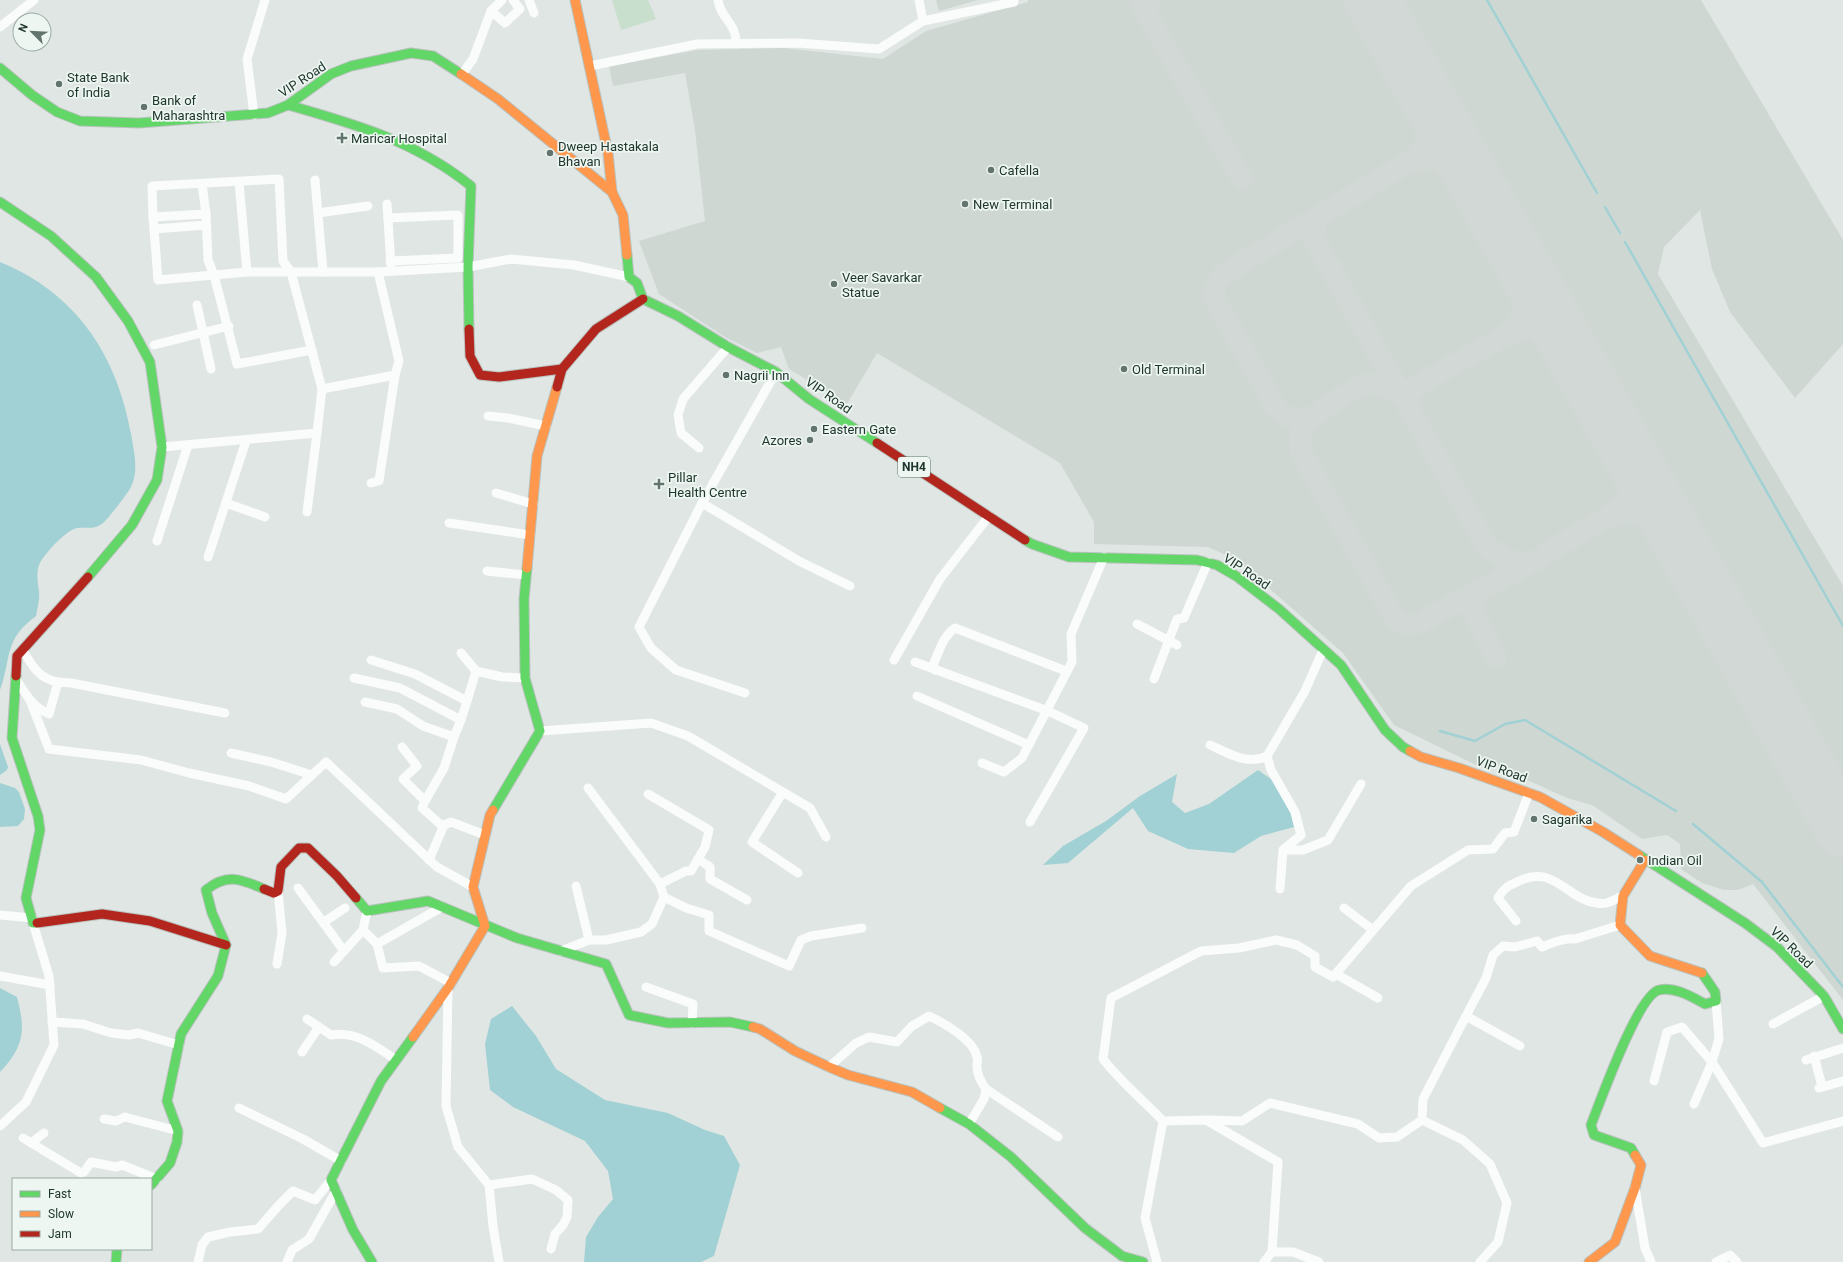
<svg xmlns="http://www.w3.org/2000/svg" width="1843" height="1262" font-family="Roboto,sans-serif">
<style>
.built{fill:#ced7d2}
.green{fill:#c9dfce}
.water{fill:#a1d1d4}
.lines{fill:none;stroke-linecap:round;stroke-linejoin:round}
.stream{stroke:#a1d1d4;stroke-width:2.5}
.taxiway{stroke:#d2d8d5;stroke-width:22}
.runway{stroke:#d2d8d5;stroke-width:56}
.fast-casing{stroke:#b9c2be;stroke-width:11}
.slow-casing{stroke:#b9c2be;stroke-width:11}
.jam-casing{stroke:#b9c2be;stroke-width:11}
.street{stroke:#fafbfb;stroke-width:9}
.fast{stroke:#63d668;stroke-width:9}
.slow{stroke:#ff974d;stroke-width:9}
.jam{stroke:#b3261e;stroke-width:9}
.poi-dot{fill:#63746e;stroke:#edf6f1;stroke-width:1.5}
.labels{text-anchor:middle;stroke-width:3.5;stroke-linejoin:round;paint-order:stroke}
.shield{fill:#edf6f1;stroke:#5e7069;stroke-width:1}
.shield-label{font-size:12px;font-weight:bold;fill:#20372f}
.poi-label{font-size:13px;fill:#20372f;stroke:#edf6f1;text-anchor:start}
.street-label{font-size:13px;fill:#20372f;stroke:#edf6f1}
</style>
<rect width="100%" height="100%" fill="#e0e6e3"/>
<g class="built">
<path d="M 936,0 L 978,0 L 939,11 Z"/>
<path d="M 1028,0 L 1701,0 L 1843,240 L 1843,344 L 1795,398 L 1730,312 L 1712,269 L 1700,210 L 1664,247 L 1658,274 L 1843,586 L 1843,1000 L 1753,884 L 1738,890 L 1724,890 L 1702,883 L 1681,869 L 1680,844 L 1667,835 L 1642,839 L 1592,805 L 1567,798 L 1496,766 L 1476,765 L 1394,725 L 1343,653 L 1237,560 L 1208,547 L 1094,544 L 1094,522 L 1060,463 L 877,353 L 847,404 L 789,369 L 781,347 L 757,353 L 725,337 L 659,294 L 639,241 L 705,221 L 695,130 L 685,73 L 613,86 L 609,66 L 698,50 L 784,48 L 883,59 L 926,31 L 1028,2 Z"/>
</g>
<path class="green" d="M 612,0 L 648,0 L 656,19 L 621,30 Z"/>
<g class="water">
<path d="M 0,262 C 76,293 117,355 131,434 C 134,452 139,470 131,487 C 127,494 109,518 103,523 C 95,530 87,527 77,528 C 66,530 43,555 39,565 C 36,575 38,582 39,592 C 40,600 37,609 36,616 C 3,640 12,658 0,690 Z"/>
<path d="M 0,744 L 8,767 L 7,770 L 0,775 Z"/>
<path d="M 1258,770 L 1285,789 L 1294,827 L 1261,836 L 1234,853 L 1188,849 L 1148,831 L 1133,808 L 1068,863 L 1043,865 L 1063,846 L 1106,821 L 1140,796 L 1177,774 L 1172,802 L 1185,813 L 1209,804 Z"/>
<path d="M 0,783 L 15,788 L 19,792 L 25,809 L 24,819 L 18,826 L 0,827 Z"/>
<path d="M 0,988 L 17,997 C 26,1031 24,1046 0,1072 Z"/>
<path d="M 512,1006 L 536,1036 L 556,1069 L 605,1100 L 668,1113 L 705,1130 L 724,1136 L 740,1165 L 714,1256 L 701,1262 L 584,1262 L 586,1237 L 598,1217 L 613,1199 L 608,1171 L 585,1141 L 513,1107 L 490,1090 L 485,1044 L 491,1019 Z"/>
</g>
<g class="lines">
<g class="stream">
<path d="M 1487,0 L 1597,193"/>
<path d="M 1605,207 L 1620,233"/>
<path d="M 1625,242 L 1843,626"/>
<path d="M 1440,731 L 1475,741 L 1505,724 L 1525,720 L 1676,811"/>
<path d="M 1693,824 L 1762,882 L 1843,987"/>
</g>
<g class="taxiway">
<path d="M 1151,0 L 1142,6 L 1242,179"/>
<path d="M 1404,165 C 1429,156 1445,159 1468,170"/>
<path d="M 1320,215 L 1312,233 L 1315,241 L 1487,547 C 1500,557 1518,567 1535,561 C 1541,559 1547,552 1553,549 C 1578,533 1610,520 1629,497 C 1636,489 1637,478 1638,468"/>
<path d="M 1502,337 C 1506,334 1511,331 1515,327 C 1525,315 1524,282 1524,267"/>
<path d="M 1400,394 C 1391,389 1379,382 1368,384 C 1354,387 1311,415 1303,428 C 1299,436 1300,444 1301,452 L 1396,620 L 1410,625 L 1421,622 L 1534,561"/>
<path d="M 1410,411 L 1409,396 L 1417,385 L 1501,338 C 1522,328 1542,322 1562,335"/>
<path d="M 1310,418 C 1295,420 1287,419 1276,408 L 1214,298 C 1214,286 1217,282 1225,273 L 1415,158 L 1429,138 L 1436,113"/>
<path d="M 1606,518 C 1627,508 1652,514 1671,526"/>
<path d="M 1480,590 L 1473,602 L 1472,610 L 1496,657"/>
<path d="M 1823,794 L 1829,801 L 1843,811"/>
</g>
<path class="runway" d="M 1372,0 L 1843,829"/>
<g class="fast-casing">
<g id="fast">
<path d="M 0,68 L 32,95 L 57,112 L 80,121 L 139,123 L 268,113 L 288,105 L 331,74 L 351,66 L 411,53 L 433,56 L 461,74"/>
<path d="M 288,105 C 355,124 415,141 471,186 L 468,267 L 469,329"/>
<path d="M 0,202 L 51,236 L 96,277 L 128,321 L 150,362 L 162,447 L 157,480 L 132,525 L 88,577"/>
<path d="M 627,255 L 629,277 L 637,283 L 643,299 L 678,316 L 728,347 L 776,372 L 809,399 L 877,443"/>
<path d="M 1025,540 L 1032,544 L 1069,557 L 1197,560 L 1217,565 L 1236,576 L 1279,609 L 1341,665 L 1385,730 L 1403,747 L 1410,751"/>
<path d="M 16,676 L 12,738 L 38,816 L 40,830 L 26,898 L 33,923 L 37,923"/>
<path d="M 493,810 L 540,731 L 525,678 L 524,599 L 527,568"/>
<path d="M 1639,855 L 1745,923 L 1777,947 L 1824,996 L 1843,1029"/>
<path d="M 356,898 L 367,911 L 428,901 L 517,938 L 606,964 L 629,1015 L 668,1023 L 730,1022 L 753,1027"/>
<path d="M 940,1108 L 969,1124 L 1011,1157 L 1085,1228 L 1122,1256 L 1143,1262"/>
<path d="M 1635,1155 L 1631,1148 L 1594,1135 L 1591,1125 C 1600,1102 1638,995 1659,990 C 1674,986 1692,997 1705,1004 L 1716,1001 L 1715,992 L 1702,973"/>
<path d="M 151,1185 L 170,1163 L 177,1142 L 178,1131 L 167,1101 L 181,1034 L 218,976 L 226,945 L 212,913 L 206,890 C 227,873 241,879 264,889"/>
<path d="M 116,1262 L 117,1249"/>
<path d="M 372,1262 L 353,1230 L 331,1180 L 381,1081 L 413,1037"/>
</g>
</g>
<g class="slow-casing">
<g id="slow">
<path d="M 575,0 L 608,153 L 612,192"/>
<path d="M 461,74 L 498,99 L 612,192 L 623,215 L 627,255"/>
<path d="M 527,568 L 537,456 L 557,387"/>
<path d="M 1410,751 L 1421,757 L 1459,768 L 1540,797 L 1603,832 L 1639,855"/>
<path d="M 1645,860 L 1623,896 L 1620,925 L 1650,956 L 1702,973"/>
<path d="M 753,1027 L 760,1029 L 795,1051 L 829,1067 L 848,1075 L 912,1092 L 940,1108"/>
<path d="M 413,1037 L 448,988 L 485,926 L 473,887 L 490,815 L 493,810"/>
<path d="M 1589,1262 L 1615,1242 L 1635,1188 L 1641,1165 L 1635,1155"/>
</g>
</g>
<g class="jam-casing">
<g id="jam">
<path d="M 469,329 L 470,356 L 480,375 L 499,377 L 562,369"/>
<path d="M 557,387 L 562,369 L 596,329 L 643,299"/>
<path d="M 877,443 L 1025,540"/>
<path d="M 16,676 L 17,656 L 88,577"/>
<path d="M 264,889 L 274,893 L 278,891 L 281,867 L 299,848 L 308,848 L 337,876 L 356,898"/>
<path d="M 37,923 L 102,914 L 150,921 L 226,945"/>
</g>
</g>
<g class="street">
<path d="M 529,0 L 534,13"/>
<path d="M 718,0 C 720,18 737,23 736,44"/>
<path d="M 919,0 L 923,21"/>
<path d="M 491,11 L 505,23 L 520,9 L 513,0"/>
<path d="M 0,27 L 34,0"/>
<path d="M 590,66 L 697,44 L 798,43 L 879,49 L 923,21 L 1014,2"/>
<path d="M 462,74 L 473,59 L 491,11 L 502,0"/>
<path d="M 254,115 L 247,59 L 265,0"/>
<path d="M 315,180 L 323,272"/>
<path d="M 239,182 L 247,272"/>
<path d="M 202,184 L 206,214 L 208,260 L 214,275 L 237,364 L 312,350"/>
<path d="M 387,204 L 391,266"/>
<path d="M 318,213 L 368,206"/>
<path d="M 206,214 L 153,217 L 154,229 L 206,225"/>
<path d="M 153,217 L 152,186 L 279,179 L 283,261 L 291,272 L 322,389 L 317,433 L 162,447"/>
<path d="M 388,218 L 458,215 L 458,258 L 390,261"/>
<path d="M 154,229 L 158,280 L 247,272 L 378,272 L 468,267 L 511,259 L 574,265 L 629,277"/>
<path d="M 197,305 L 211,369"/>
<path d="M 154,345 L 229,326"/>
<path d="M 322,389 L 395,375"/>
<path d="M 488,416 L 508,418 L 546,426"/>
<path d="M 699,448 L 681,433 L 678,415 L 683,399 L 728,347"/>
<path d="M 371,483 L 379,481 L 395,375 L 399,361 L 378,272"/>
<path d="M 496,493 L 533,504"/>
<path d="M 226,503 L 265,517"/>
<path d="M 702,503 L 799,561 L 850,586"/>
<path d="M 307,512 L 317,433"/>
<path d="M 449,523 L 530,535"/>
<path d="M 157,541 L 188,445"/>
<path d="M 208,557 L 246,441"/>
<path d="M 487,571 L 526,575"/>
<path d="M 1137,624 L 1177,645"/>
<path d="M 23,650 C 32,666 39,679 58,682"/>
<path d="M 461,653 L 476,671 L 502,677 L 525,678"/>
<path d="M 371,660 L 415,674 L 467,701 L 476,671"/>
<path d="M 894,660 L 940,579 L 989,516"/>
<path d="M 915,662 L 1048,711 L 1084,728 L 1030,822"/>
<path d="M 935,670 L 933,665 C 939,652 943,636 955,628 L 1066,671"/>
<path d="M 354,678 L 400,688 L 461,720 L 467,701"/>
<path d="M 16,679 C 25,693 32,707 49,714 L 58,682 L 71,683 L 225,713"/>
<path d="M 1154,679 L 1177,619 L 1184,618 L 1208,562"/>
<path d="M 745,693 L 676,670 L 651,648 L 639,627 L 702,503 L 776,372"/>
<path d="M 917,696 L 1029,745"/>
<path d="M 30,700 L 49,749 L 141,760 L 189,773 L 249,786 L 286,799 L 326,762 L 437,867 L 473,887"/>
<path d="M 365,702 L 397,709 L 423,726 L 454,737 L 461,720"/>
<path d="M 540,731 L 651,723 L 688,736 L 810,808 L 826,837"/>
<path d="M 454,737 L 444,768 L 425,801 L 422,808 L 440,824 L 444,825 L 451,822 L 485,835"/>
<path d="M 1210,745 C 1228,753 1248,766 1267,756 L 1305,691 L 1323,650"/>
<path d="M 402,747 L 417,766 L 403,779 L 425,801"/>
<path d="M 231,753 L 271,762 L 312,775"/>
<path d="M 1267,756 L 1271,770 L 1295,812 L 1301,835 L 1283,850 L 1280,889"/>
<path d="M 982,763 L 1004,772 L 1022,758 L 1072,662 L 1071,634 L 1104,557"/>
<path d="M 588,788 L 660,884"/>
<path d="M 783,792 L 752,842 L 798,873"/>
<path d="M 1283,850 L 1303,850 L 1328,840 L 1361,784"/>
<path d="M 698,859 L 710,867 L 710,879 L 747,900"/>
<path d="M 429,860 L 444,825"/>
<path d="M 576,886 L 589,940"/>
<path d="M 298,888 L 344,951"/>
<path d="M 664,897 L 686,908 L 709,915 L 709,931 L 789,966 L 801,940 L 811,936 L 862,928"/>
<path d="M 1344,908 L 1373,930"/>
<path d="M 367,911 L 363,930 L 377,944 L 442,907"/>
<path d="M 0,915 L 32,918"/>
<path d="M 1516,921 L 1498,898 C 1505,887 1508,886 1519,881 C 1555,864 1567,900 1597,903 C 1608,905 1613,900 1623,896"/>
<path d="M 324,922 L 345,908"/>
<path d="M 377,944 L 383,968 L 419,966 L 451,983"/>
<path d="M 561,951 L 589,940 L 606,940 L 641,932 L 652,924 L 664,897 L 660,884 L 686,871 L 691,871 L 705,847 L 709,830 L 648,794"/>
<path d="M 334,962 L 363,930"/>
<path d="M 277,964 L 282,933 L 278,891"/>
<path d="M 1336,974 L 1378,998"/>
<path d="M 0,976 L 50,985"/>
<path d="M 646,987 L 693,1004 L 692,1023"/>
<path d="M 448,988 L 446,1106 L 458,1147 L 489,1185 L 493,1226 L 499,1262"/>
<path d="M 1716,1001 L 1719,1039 L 1712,1062 L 1763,1143 L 1843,1121"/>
<path d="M 1466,1016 L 1486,978 L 1493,955 L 1503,946 L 1515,947 L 1537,941 L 1542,947 C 1552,943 1563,938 1575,939 L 1620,925"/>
<path d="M 307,1019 L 331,1035 C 356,1031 376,1046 396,1060"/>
<path d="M 52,1022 L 83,1024 L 111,1033 L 129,1035 L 138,1033 L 179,1045"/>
<path d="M 1773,1024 L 1824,996"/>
<path d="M 302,1052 L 319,1027"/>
<path d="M 1814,1056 L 1822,1086"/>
<path d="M 1806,1060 L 1843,1048"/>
<path d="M 829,1067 L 856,1043 L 869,1037 L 897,1042 L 912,1026 L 929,1016 C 944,1023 974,1040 977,1057 C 978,1060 977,1063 977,1067 C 977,1075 981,1082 986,1089 L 984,1099 L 969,1124"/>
<path d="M 1654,1081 L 1667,1032 L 1682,1027 L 1712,1062 L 1694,1104"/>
<path d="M 1819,1088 L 1843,1081"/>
<path d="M 986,1089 L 1058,1137"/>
<path d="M 239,1108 L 303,1139 L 341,1161"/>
<path d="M 104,1119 L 116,1121 L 125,1117 L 178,1131"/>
<path d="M 1207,1120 L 1242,1121 L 1270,1103 L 1358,1124 L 1379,1138 L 1397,1137 L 1422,1120 L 1463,1140 L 1490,1164 L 1507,1203 L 1498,1242 L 1480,1262"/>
<path d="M 1422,1120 L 1423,1099 L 1466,1016 L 1520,1046"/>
<path d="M 0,1126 L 26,1102 L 54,1045 L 49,976 L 33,923"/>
<path d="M 23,1138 L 81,1173 L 84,1172 L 91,1162 L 116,1167 L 122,1165 L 157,1179"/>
<path d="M 31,1143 L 44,1133"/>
<path d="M 489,1185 L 532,1179 L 556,1190 L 568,1200 L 567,1217 L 563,1225 L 555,1234 L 551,1249"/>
<path d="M 1635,1188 L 1645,1248 L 1651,1262"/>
<path d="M 1272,1252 L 1278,1162 L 1206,1120 L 1163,1121 C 1143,1100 1121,1082 1103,1059 L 1111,998 L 1201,951 L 1239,948 L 1276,940 L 1297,945 L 1315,956 L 1315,967 L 1333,977 L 1411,886 L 1468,850 L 1493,849 L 1505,833 L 1514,832 L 1529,793"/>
<path d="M 198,1262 L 202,1245 L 208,1237 L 230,1232 L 258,1229 L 279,1205 L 293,1191 L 315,1200 L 331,1180"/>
<path d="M 287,1262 L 292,1250 L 309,1239 L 336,1191"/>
<path d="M 1157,1262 L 1145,1218 L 1163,1121"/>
<path d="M 1264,1262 L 1272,1252 L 1293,1252 L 1319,1262"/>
<path d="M 1716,1262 L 1730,1255 L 1737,1262"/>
</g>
<use href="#fast" class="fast"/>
<use href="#slow" class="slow"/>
<use href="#jam" class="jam"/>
</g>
<g class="poi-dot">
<circle cx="59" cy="84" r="4"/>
<circle cx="144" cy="107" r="4"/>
<path d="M340 132h4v4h4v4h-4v4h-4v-4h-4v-4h4z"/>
<circle cx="550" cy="153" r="4"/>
<circle cx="991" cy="170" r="4"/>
<circle cx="965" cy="204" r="4"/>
<circle cx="834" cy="284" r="4"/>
<circle cx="1124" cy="369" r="4"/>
<circle cx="726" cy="375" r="4"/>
<circle cx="814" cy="429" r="4"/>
<circle cx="810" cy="440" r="4"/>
<path d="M657 478h4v4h4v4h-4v4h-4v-4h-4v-4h4z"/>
<circle cx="1534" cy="819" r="4"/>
<circle cx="1640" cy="860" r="4"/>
</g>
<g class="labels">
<rect class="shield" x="898" y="457" width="32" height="20" rx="3"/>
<g class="shield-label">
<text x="914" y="471">NH4</text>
</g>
<g class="poi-label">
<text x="67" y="82">State Bank<tspan x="67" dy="15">of India</tspan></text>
<text x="152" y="105">Bank of<tspan x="152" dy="15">Maharashtra</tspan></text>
<text x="351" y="143">Maricar Hospital</text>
<text x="558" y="151">Dweep Hastakala<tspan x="558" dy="15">Bhavan</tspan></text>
<text x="999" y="175">Cafella</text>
<text x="973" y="209">New Terminal</text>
<text x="842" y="282">Veer Savarkar<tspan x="842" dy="15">Statue</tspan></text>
<text x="1132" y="374">Old Terminal</text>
<text x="734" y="380">Nagrii Inn</text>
<text x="822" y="434">Eastern Gate</text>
<text x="802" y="445" text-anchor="end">Azores</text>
<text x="668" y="482">Pillar<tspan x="668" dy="15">Health Centre</tspan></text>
<text x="1542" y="824">Sagarika</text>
<text x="1648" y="865">Indian Oil</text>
</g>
<g class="street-label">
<text transform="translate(302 79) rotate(-33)" y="5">VIP Road</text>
<text transform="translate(829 395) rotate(35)" y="5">VIP Road</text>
<text transform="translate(1247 571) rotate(34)" y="5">VIP Road</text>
<text transform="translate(1502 769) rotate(20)" y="5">VIP Road</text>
<text transform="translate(1792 947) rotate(44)" y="5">VIP Road</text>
</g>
</g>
<rect x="12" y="1178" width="140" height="72" fill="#edf6f1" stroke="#9baaa3"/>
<rect x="20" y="1191" width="20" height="6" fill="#63d668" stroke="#9baaa3"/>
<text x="48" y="1198" font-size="12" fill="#20372f">Fast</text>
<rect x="20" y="1211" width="20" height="6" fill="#ff974d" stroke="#9baaa3"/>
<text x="48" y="1218" font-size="12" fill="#20372f">Slow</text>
<rect x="20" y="1231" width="20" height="6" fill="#b3261e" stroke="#9baaa3"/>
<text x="48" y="1238" font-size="12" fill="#20372f">Jam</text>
<g transform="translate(32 32) rotate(294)"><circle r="19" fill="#edf6f1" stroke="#9baaa3"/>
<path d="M0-3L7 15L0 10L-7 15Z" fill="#63746e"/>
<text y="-6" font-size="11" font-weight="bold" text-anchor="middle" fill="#20372f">N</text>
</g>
</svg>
